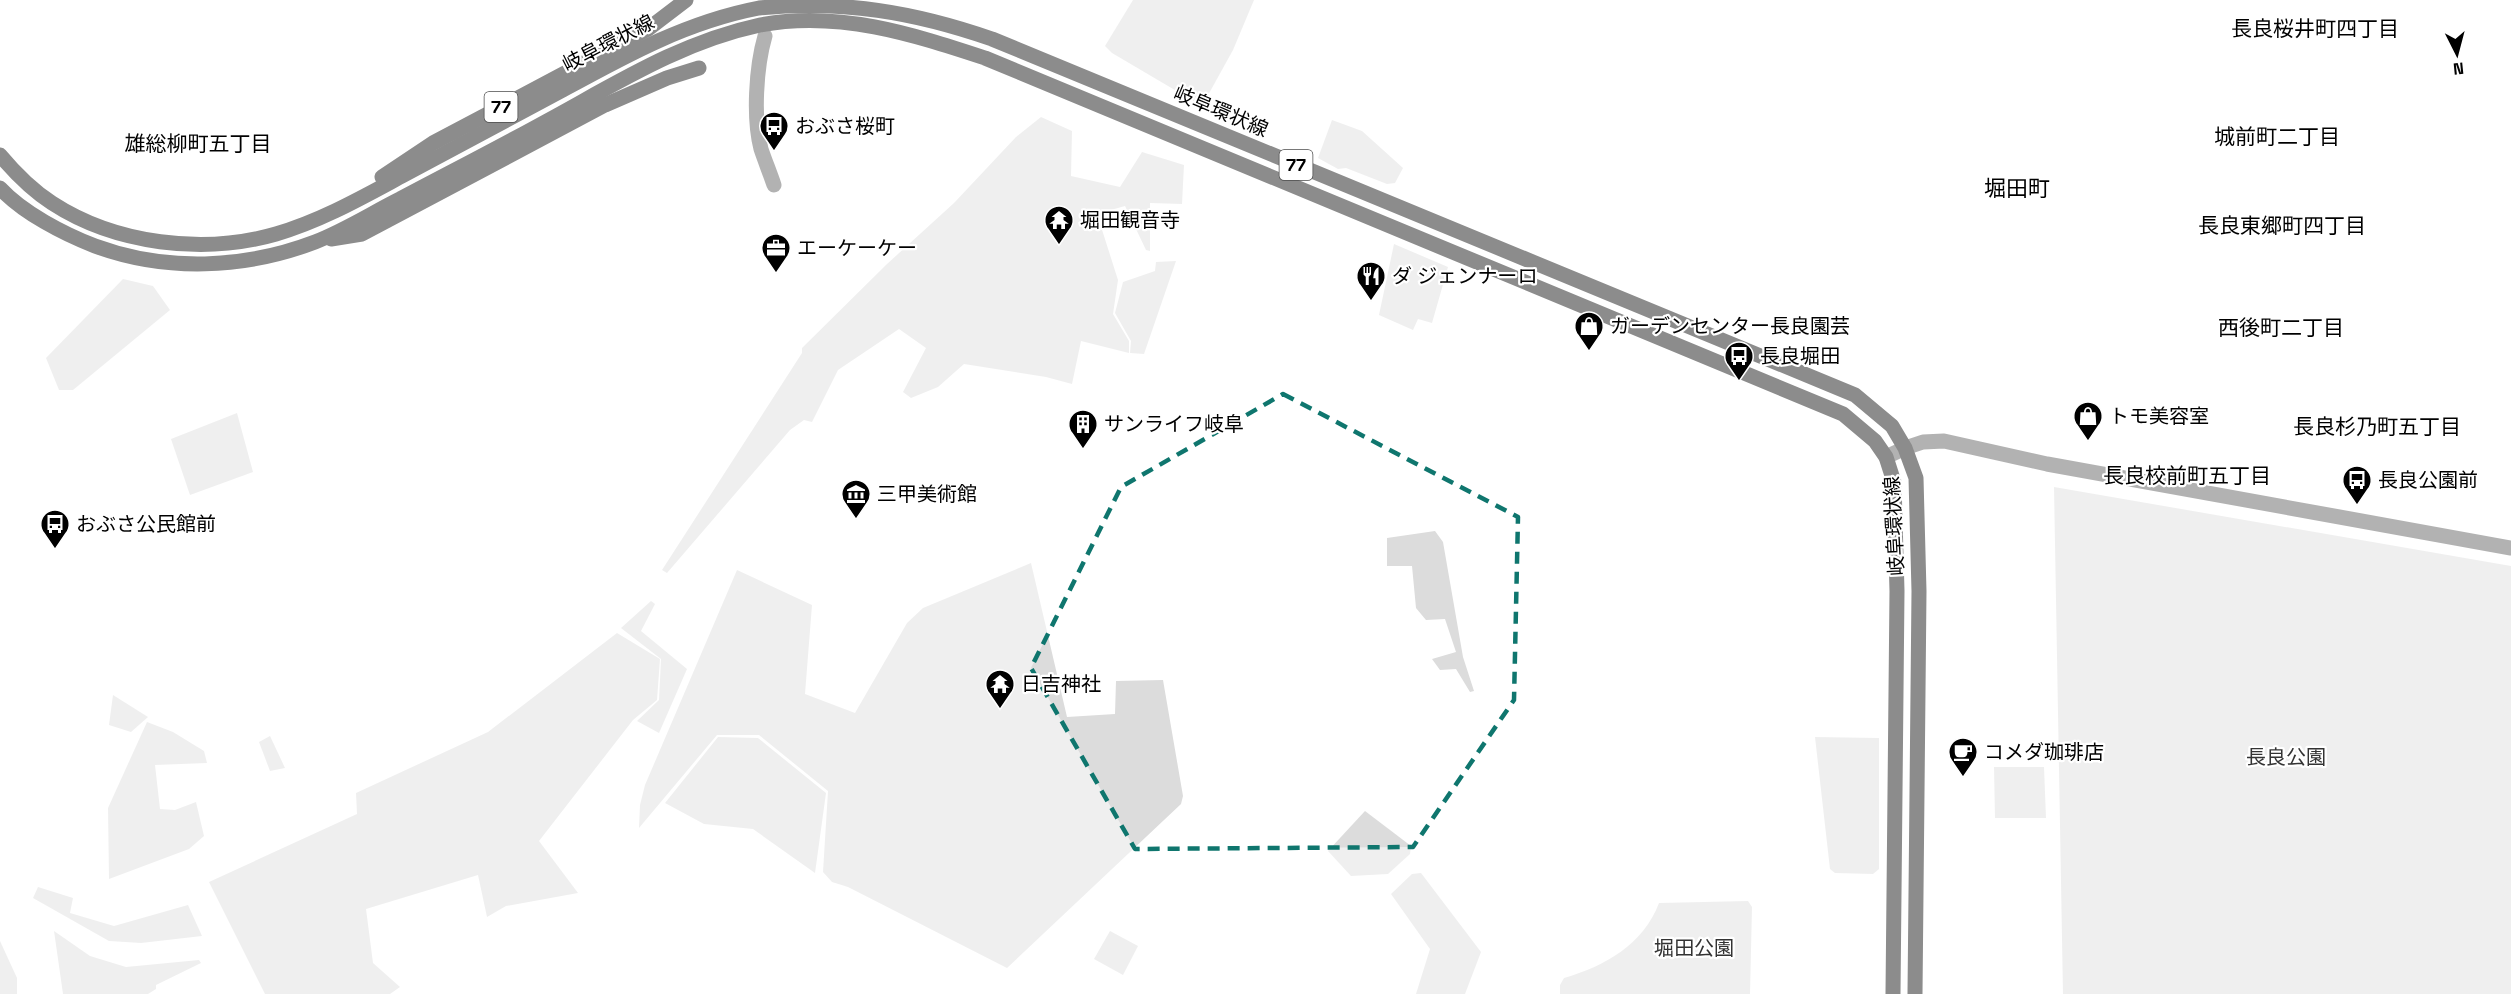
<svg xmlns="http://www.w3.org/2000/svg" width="2511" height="994" font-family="'Space Grotesk','Noto Sans JP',sans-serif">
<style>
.green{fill:#dcdcdc}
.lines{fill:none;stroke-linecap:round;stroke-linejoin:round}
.minor{stroke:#555;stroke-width:15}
.major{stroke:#000;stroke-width:15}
.marked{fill:none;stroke:#0f766e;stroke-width:4.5;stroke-dasharray:12 8;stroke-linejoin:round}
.labels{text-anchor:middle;stroke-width:4.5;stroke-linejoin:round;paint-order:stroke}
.shield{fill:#fff;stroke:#4c4c4c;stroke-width:1.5}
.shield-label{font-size:18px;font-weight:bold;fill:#000}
.street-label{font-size:20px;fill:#000;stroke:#fff}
.poi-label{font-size:20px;fill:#000;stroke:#fff;text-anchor:start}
.park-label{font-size:20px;fill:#333;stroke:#fff}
.neighbourhood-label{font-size:21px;fill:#000;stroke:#fff}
.quarter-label{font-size:22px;fill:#000;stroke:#fff}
</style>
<rect width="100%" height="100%" fill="#fff"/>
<g class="green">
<path d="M 1133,0 L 1254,0 L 1233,50 L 1202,106 L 1112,53 L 1105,46 Z"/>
<path d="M 1041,117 L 1072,131 L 1071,176 L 1120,187 L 1142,152 L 1184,165 L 1182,204 L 1150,203 L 1150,251 L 1146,250 L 1125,206 L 1097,214 L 1118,280 L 1113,314 L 1129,341 L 1129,353 L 1081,341 L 1072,384 L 1046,377 L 964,364 L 938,387 L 911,398 L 903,392 L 926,348 L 899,329 L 838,370 L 812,422 L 804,420 L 790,430 L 667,573 L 662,570 L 802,353 L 802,348 L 887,264 L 954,203 L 1016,137 Z"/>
<path d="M 1332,120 L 1362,131 L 1403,168 L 1395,183 L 1387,184 L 1346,168 L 1338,169 L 1318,158 Z"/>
<path d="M 1394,244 L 1448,267 L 1432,323 L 1418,319 L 1413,330 L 1379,315 Z"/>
<path d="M 1176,261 L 1144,354 L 1130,353 L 1131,341 L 1115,313 L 1123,282 L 1155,271 L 1156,262 Z"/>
<path d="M 123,279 L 153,286 L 170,310 L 73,390 L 59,390 L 46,358 Z"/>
<path d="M 237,413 L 253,472 L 190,495 L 171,439 Z"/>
<path d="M 2054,487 L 2511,566 L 2511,994 L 2063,994 Z"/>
<path d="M 1435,531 L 1443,542 L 1463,657 L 1474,691 L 1470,692 L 1456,669 L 1440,670 L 1432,659 L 1456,652 L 1445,619 L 1426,620 L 1416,608 L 1412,566 L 1387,566 L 1387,538 Z"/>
<path d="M 1031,563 L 1067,717 L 1115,714 L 1116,681 L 1163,680 L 1183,796 L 1181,804 L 1007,968 L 848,887 L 832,882 L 823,872 L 828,791 L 759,735 L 717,735 L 639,828 L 640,805 L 645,785 L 737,570 L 812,605 L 805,694 L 855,713 L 907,623 L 923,608 Z"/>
<path d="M 651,601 L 655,604 L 641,631 L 687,669 L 659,733 L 637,721 L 659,700 L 661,659 L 621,628 Z"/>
<path d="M 617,633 L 660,659 L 657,700 L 633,720 L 539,841 L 578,893 L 506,906 L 487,917 L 478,875 L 366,909 L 373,963 L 400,987 L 390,994 L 265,994 L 209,882 L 357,814 L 356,793 L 488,732 Z"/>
<path d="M 113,695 L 148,717 L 131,732 L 109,725 Z"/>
<path d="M 147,722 L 173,732 L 204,751 L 207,763 L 155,765 L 160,809 L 175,810 L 196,802 L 204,836 L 189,849 L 109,879 L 108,808 Z"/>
<path d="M 270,736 L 285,768 L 270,771 L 259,742 Z"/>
<path d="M 718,737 L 758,738 L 826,793 L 815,873 L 753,829 L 704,824 L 665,803 Z"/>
<path d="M 1815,737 L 1879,738 L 1879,869 L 1873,874 L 1835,873 L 1830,869 Z"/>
<path d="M 1994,767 L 2044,767 L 2046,818 L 1995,818 Z"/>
<path d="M 1365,811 L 1411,846 L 1410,854 L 1388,874 L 1351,876 L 1328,851 Z"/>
<path d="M 1421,873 L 1481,952 L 1465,994 L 1416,994 L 1430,949 L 1391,894 L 1412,874 Z"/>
<path d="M 38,887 L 73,898 L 70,913 L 114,926 L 188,905 L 202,936 L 141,943 L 109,941 L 33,898 Z"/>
<path d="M 1748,901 L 1752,907 L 1750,994 L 1560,994 L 1560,985 L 1564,978 C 1605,966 1643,945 1659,903 Z"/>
<path d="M 54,931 L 90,956 L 126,967 L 199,960 L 201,963 L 156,985 L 156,989 L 148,994 L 63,994 Z"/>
<path d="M 1110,931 L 1138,946 L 1123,975 L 1094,959 Z"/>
<path d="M 0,941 L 17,978 L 17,994 L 0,994 Z"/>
</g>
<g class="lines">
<g class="minor">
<path d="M 765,36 C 756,67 753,118 761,149 C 765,161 770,173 774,185"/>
<path d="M 1886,457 L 1905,448 L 1923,442 L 1944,441 L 2047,464 L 2511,548"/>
</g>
<g class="major">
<path d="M 0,155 C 15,173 32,190 52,203 C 115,244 203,255 276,234 C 321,221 363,197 404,175 C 456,147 508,119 561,91 C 625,56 686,22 759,8 C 843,0 914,12 992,39 L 1855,395 L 1892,426 L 1905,448 L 1916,478 L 1919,591 L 1915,994"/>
<path d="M 382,177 L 433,143 L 648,29 L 686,0"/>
<path d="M 0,188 C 23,213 64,234 95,246 C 166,272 244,269 315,242 C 344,231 372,213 400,199 C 449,173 498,148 547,121 C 617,83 681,42 760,25 C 838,10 912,34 985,58 L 1843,414 L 1875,441 L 1886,457 L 1894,482 L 1897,591 L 1893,994"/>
<path d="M 331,239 L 362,234 L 605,105 L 667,78 L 699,68"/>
</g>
</g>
<path d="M0 0H2511V994H0ZM 1283,394 L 1518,517 L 1514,700 L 1413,847 L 1135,849 L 1031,668 L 1121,487 Z" fill="#fff" fill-opacity=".55" fill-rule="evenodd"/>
<path class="marked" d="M 1283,394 L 1518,517 L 1514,700 L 1413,847 L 1135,849 L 1031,668 L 1121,487 Z"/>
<defs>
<g id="bus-pin" transform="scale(1.5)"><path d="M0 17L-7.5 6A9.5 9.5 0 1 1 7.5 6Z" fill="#000" stroke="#fff"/><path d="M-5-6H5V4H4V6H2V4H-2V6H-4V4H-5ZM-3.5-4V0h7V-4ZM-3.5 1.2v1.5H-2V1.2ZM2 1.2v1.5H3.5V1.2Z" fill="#fff"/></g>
<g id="temple-pin" transform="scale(1.5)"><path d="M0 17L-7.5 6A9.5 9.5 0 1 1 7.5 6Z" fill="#000" stroke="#fff"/><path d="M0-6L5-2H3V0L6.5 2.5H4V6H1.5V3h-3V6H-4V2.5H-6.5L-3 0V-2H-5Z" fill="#fff"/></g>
<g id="office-pin" transform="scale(1.5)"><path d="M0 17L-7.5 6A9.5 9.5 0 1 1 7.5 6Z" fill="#000" stroke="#fff"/><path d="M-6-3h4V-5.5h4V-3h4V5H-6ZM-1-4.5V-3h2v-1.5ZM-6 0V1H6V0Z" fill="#fff"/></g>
<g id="restaurant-pin" transform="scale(1.5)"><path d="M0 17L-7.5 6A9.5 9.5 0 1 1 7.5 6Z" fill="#000" stroke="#fff"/><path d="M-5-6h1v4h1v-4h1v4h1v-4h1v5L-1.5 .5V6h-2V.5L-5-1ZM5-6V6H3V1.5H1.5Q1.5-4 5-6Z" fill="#fff"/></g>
<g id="shop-pin" transform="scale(1.5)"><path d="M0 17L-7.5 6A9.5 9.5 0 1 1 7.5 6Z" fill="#000" stroke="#fff"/><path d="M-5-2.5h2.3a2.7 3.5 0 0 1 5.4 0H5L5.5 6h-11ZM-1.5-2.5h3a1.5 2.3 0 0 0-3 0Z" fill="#fff"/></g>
<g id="building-pin" transform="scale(1.5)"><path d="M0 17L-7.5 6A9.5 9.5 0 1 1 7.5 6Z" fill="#000" stroke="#fff"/><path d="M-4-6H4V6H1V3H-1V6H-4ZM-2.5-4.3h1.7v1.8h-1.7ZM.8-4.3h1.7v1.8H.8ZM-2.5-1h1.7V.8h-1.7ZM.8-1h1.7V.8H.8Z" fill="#fff"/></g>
<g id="museum-pin" transform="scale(1.5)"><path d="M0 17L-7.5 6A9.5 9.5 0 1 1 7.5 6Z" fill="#000" stroke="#fff"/><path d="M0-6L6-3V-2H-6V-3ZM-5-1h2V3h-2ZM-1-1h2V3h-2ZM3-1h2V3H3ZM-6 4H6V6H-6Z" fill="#fff"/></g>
<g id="cafe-pin" transform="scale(1.5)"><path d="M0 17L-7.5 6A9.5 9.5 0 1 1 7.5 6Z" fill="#000" stroke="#fff"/><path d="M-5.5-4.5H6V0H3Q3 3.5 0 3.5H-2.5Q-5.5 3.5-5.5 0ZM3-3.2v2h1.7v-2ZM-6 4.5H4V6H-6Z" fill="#fff"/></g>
</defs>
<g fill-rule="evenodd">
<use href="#bus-pin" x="774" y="126"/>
<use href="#temple-pin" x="1059" y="220"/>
<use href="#office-pin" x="776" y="248"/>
<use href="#restaurant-pin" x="1371" y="276"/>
<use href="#shop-pin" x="1589" y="326"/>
<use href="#bus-pin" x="1739" y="356"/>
<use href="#shop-pin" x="2088" y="416"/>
<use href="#building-pin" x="1083" y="424"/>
<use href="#bus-pin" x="2357" y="480"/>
<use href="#museum-pin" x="856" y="494"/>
<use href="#bus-pin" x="55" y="524"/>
<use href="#temple-pin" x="1000" y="684"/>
<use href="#cafe-pin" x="1963" y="752"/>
</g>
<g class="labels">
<g class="shield">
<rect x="484.5" y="92" width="33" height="30" rx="4.5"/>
<rect x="1279.5" y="150" width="33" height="30" rx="4.5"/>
</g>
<g class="shield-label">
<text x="501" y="113">77</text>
<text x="1296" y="171">77</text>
</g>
<g class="street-label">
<text transform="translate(608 43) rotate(-27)" y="7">岐阜環状線</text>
<text transform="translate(1221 111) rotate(23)" y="7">岐阜環状線</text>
<text transform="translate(1894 526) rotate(-93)" y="7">岐阜環状線</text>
</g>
<g class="poi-label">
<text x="795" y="133">おぶさ桜町</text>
<text x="1080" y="227">堀田観音寺</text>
<text x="797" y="255">エーケーケー</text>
<text x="1392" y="283">ダ ジェンナーロ</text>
<text x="1610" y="333">ガーデンセンター長良園芸</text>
<text x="1760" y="363">長良堀田</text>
<text x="2109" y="423">トモ美容室</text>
<text x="1104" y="431">サンライフ岐阜</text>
<text x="2378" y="487">長良公園前</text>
<text x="877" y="501">三甲美術館</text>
<text x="76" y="531">おぶさ公民館前</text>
<text x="1021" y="691">日吉神社</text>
<text x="1984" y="759">コメダ珈琲店</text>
</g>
<g class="park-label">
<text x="2286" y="764">長良公園</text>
<text x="1694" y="955">堀田公園</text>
</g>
<g class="neighbourhood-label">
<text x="2315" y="36">長良桜井町四丁目</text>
<text x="2277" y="144">城前町二丁目</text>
<text x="198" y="151">雄総柳町五丁目</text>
<text x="2282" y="233">長良東郷町四丁目</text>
<text x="2281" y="335">西後町二丁目</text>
<text x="2377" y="434">長良杉乃町五丁目</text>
<text x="2187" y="483">長良校前町五丁目</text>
</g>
<g class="quarter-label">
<text x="2017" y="196">堀田町</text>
</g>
</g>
<g transform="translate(2457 54) rotate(174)" stroke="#ffffff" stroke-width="4.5" paint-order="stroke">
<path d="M0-4.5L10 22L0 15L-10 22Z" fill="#000000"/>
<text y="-9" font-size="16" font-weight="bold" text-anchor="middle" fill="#000000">N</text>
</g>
</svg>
